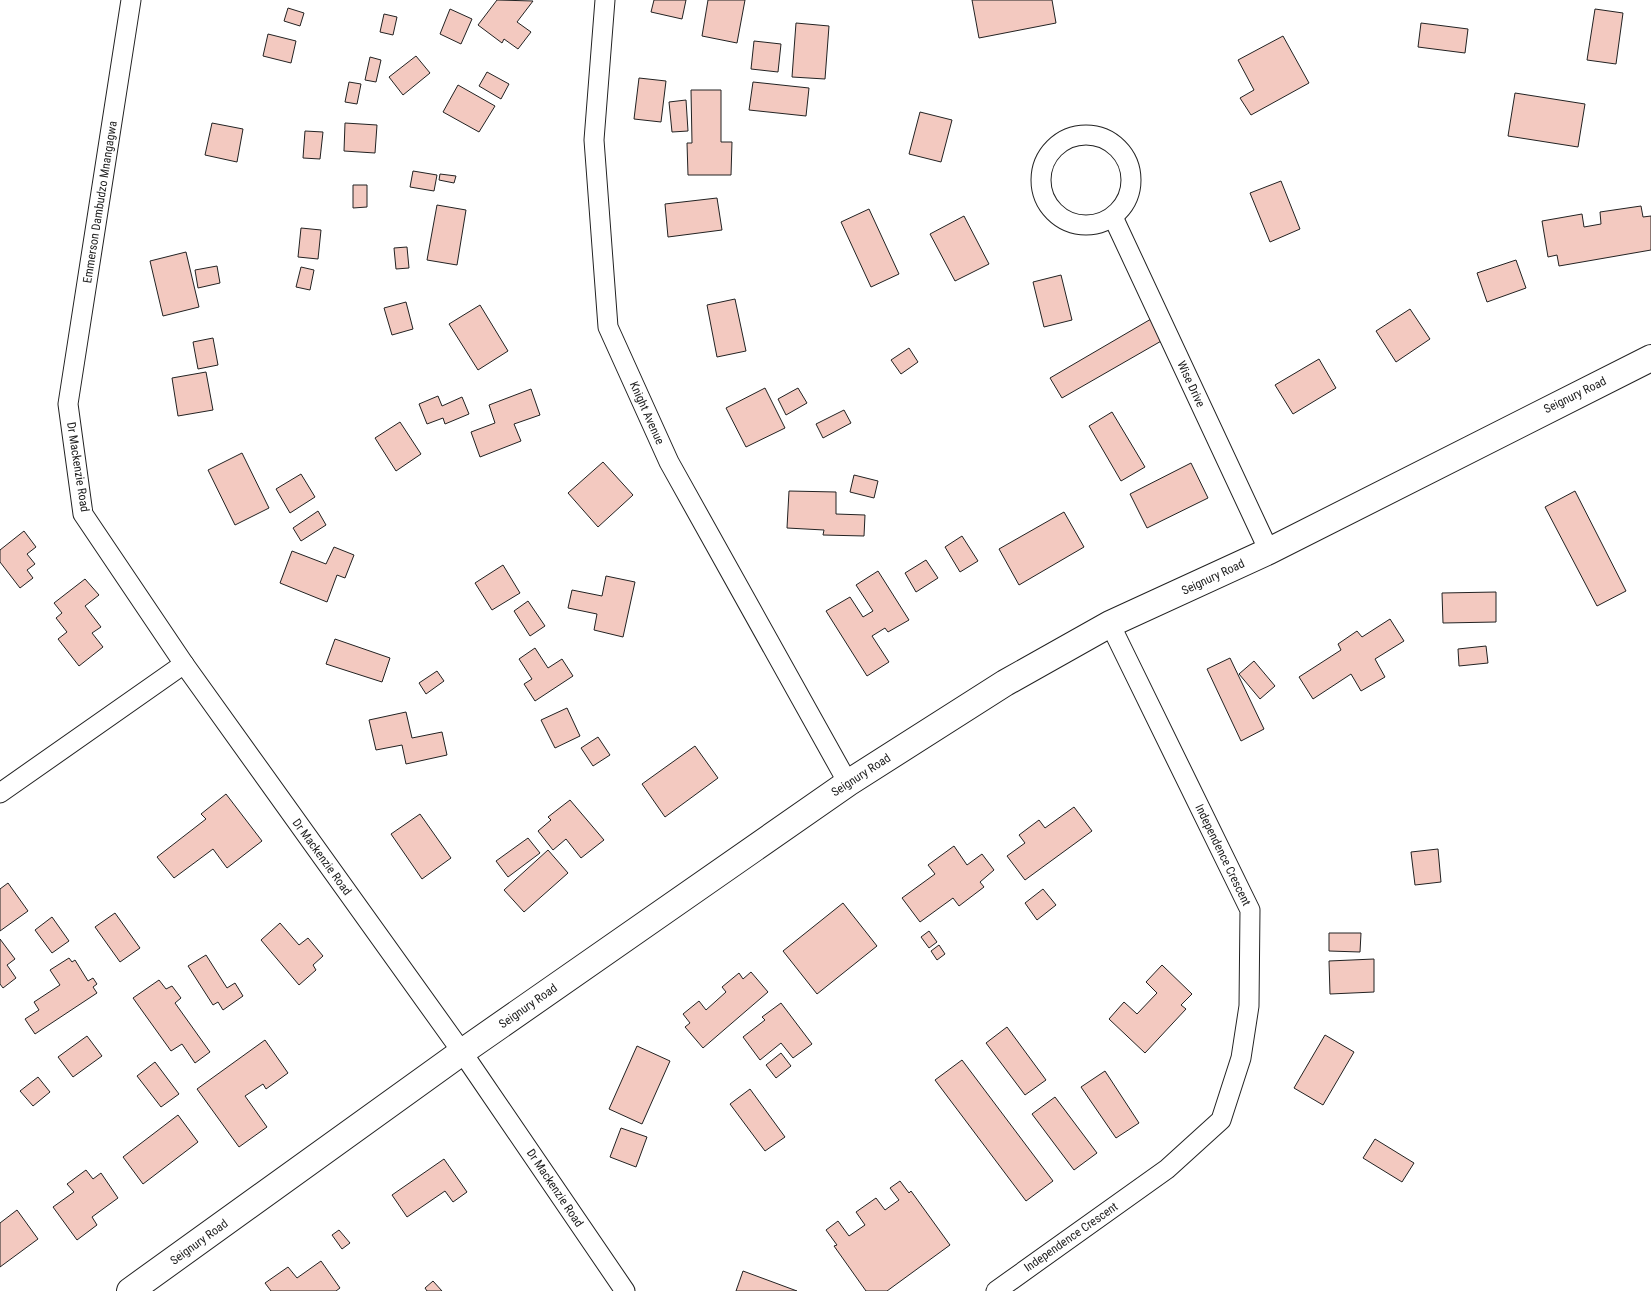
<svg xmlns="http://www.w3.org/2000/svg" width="1651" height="1291" font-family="'Roboto Condensed',sans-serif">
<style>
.building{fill:#f3c9c0;stroke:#222}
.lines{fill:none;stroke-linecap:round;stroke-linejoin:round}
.minor-casing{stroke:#222;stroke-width:21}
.secondary-casing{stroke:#222;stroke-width:28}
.minor{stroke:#fff;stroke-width:19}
.secondary{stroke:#fff;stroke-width:26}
.labels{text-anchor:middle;stroke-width:4;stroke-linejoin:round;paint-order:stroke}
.street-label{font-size:12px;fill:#222;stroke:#fff}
</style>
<rect width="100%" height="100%" fill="#fff"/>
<g class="building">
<path d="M 497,0 L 533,1 L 517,22 L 531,32 L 518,49 L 504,39 L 502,43 L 478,25 Z"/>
<path d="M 654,0 L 686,0 L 682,19 L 651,12 Z"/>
<path d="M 708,0 L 745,0 L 737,43 L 702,36 Z"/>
<path d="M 972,0 L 1052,0 L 1056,23 L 979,38 Z"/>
<path d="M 288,8 L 304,13 L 300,26 L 284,21 Z"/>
<path d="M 450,9 L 472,19 L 461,44 L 440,34 Z"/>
<path d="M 1595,9 L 1623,13 L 1616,64 L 1587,60 Z"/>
<path d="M 384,14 L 397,17 L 393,35 L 380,32 Z"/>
<path d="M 796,23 L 829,26 L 825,79 L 792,77 Z"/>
<path d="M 1421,23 L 1468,29 L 1465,53 L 1418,47 Z"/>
<path d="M 268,34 L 296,41 L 291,63 L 263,56 Z"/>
<path d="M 1283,36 L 1309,83 L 1251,115 L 1240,98 L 1254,90 L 1238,60 Z"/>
<path d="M 754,41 L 781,44 L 778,72 L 751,69 Z"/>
<path d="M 416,56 L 430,73 L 403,95 L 389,77 Z"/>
<path d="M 370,57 L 381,60 L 376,82 L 365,80 Z"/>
<path d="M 487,72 L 509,84 L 501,99 L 479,86 Z"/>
<path d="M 639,78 L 666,81 L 661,122 L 634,119 Z"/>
<path d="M 349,82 L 361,84 L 357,104 L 345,102 Z"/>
<path d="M 753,82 L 809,88 L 806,116 L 749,110 Z"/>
<path d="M 458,85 L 495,106 L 479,132 L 443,112 Z"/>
<path d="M 691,90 L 721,90 L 721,142 L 732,142 L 731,175 L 688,175 L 687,143 L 692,143 Z"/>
<path d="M 1515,93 L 1585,104 L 1578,147 L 1508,136 Z"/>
<path d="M 686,100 L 688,131 L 672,132 L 669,102 Z"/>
<path d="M 920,112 L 952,120 L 941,162 L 909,154 Z"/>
<path d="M 212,123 L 243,129 L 237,162 L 205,155 Z"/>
<path d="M 345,123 L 377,125 L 375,153 L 344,151 Z"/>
<path d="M 305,131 L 323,132 L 320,159 L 303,158 Z"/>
<path d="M 413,171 L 437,175 L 434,191 L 410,187 Z"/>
<path d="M 440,174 L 456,176 L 454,183 L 439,180 Z"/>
<path d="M 1281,181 L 1300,229 L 1270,242 L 1250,193 Z"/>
<path d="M 353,185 L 367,185 L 367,207 L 353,208 Z"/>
<path d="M 717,198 L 722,230 L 668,237 L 665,204 Z"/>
<path d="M 437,205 L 466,210 L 457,265 L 427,260 Z"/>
<path d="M 1641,206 L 1643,217 L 1651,216 L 1651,250 L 1559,266 L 1557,255 L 1548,257 L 1542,221 L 1582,214 L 1584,227 L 1601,224 L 1600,212 Z"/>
<path d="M 869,209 L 899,274 L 871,287 L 841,222 Z"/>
<path d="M 964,216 L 989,264 L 955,281 L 930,234 Z"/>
<path d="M 301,228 L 321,230 L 318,259 L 298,257 Z"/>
<path d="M 407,247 L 409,268 L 396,269 L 394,248 Z"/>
<path d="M 186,252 L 199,307 L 163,316 L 150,261 Z"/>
<path d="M 1516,260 L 1526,288 L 1487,302 L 1477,273 Z"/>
<path d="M 217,266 L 220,283 L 198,288 L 195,270 Z"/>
<path d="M 301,267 L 314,270 L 310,290 L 296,287 Z"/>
<path d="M 1061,275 L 1072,320 L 1044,327 L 1033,282 Z"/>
<path d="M 735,299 L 746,351 L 717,357 L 707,305 Z"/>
<path d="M 406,302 L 413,329 L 392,335 L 384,308 Z"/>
<path d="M 480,305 L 508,351 L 478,370 L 449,324 Z"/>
<path d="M 1410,309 L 1430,339 L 1396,362 L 1376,331 Z"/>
<path d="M 1151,319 L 1163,340 L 1062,398 L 1050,378 Z"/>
<path d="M 213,338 L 218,365 L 198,369 L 193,342 Z"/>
<path d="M 909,348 L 918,362 L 901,374 L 891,360 Z"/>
<path d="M 1319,359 L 1336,388 L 1293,414 L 1275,385 Z"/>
<path d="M 206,372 L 213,410 L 178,416 L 172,378 Z"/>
<path d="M 765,388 L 785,428 L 746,447 L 726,408 Z"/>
<path d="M 798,388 L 807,403 L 786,415 L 778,399 Z"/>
<path d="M 531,389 L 540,415 L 514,424 L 521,441 L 480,457 L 471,432 L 495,423 L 489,405 Z"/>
<path d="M 438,396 L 442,406 L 462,397 L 469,414 L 445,424 L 443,418 L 427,424 L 419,404 Z"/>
<path d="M 844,410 L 851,423 L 823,438 L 816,424 Z"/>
<path d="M 1112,412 L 1145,467 L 1121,481 L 1089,426 Z"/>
<path d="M 400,422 L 421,454 L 396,471 L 375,438 Z"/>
<path d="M 242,453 L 269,508 L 235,525 L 208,470 Z"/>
<path d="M 603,462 L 633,495 L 598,527 L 568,493 Z"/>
<path d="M 1191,463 L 1208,498 L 1147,528 L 1130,494 Z"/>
<path d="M 301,474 L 315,497 L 290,513 L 276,489 Z"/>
<path d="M 854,475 L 878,481 L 874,498 L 850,492 Z"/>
<path d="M 789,491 L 836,492 L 836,514 L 865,515 L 864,536 L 823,535 L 824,530 L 787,528 Z"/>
<path d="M 1575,491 L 1626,591 L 1597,606 L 1545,507 Z"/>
<path d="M 318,511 L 326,525 L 301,541 L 293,528 Z"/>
<path d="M 1064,512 L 1084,547 L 1019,585 L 999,549 Z"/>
<path d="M 24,531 L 36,547 L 27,554 L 35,564 L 27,570 L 33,578 L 20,588 L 0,562 L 0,550 Z"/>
<path d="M 962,536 L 978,561 L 960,572 L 945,547 Z"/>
<path d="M 334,547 L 354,555 L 345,578 L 337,575 L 327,602 L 280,583 L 292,551 L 326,564 Z"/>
<path d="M 926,560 L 938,578 L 916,592 L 905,573 Z"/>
<path d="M 503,565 L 520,593 L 492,610 L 475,583 Z"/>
<path d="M 878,571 L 909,620 L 888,632 L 885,628 L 872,636 L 889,662 L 867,676 L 826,611 L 850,597 L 863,617 L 873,611 L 856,585 Z"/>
<path d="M 606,576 L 635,582 L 623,637 L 594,630 L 597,614 L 568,608 L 572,590 L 602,596 Z"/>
<path d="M 85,579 L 99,595 L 85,606 L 101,627 L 92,633 L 103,647 L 79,666 L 58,639 L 67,632 L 56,618 L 62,613 L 54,603 Z"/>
<path d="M 1496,592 L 1496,622 L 1443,623 L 1442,593 Z"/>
<path d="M 528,601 L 545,626 L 530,636 L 514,611 Z"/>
<path d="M 1390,619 L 1404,641 L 1375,659 L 1385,677 L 1361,691 L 1351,674 L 1313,699 L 1299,677 L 1341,650 L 1338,644 L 1357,631 L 1362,637 Z"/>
<path d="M 335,639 L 390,658 L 382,682 L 326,664 Z"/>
<path d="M 1486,646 L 1488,663 L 1459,666 L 1458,649 Z"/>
<path d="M 535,648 L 548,668 L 562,659 L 573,676 L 535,701 L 524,684 L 532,679 L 519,659 Z"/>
<path d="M 1230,658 L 1264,729 L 1241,741 L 1207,669 Z"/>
<path d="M 1254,661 L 1275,686 L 1260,699 L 1239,674 Z"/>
<path d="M 437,671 L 444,681 L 426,694 L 419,683 Z"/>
<path d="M 567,708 L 580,736 L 555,748 L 541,720 Z"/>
<path d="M 406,712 L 412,738 L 442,732 L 447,755 L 406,764 L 402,745 L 376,750 L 369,720 Z"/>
<path d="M 598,737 L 610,755 L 593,766 L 581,748 Z"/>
<path d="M 695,746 L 718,778 L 665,817 L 642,784 Z"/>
<path d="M 226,794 L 262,841 L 227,868 L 213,849 L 174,878 L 157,857 L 206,819 L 201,814 Z"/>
<path d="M 570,800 L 604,840 L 581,858 L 566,839 L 553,850 L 538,831 L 551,820 L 548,817 Z"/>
<path d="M 1074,807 L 1092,831 L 1025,880 L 1007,856 L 1025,843 L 1019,835 L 1039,820 L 1045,828 Z"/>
<path d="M 420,814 L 451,858 L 422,879 L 391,834 Z"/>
<path d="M 528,838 L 540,853 L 508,877 L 496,861 Z"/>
<path d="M 954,846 L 967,865 L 982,854 L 994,870 L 980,882 L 984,887 L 959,906 L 953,898 L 920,922 L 902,898 L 935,874 L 928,865 Z"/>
<path d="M 1438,849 L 1441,882 L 1415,885 L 1411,852 Z"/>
<path d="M 548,850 L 568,873 L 524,912 L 504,890 Z"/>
<path d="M 8,883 L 28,911 L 0,931 L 0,889 Z"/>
<path d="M 1043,889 L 1056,905 L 1037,920 L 1025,903 Z"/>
<path d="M 843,903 L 877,946 L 817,994 L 783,951 Z"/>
<path d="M 115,913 L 140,948 L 120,962 L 95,927 Z"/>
<path d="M 52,917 L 69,941 L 52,953 L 35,930 Z"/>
<path d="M 280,923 L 299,945 L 308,938 L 323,956 L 313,965 L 316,970 L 299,985 L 261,940 Z"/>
<path d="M 929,931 L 937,942 L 929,948 L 921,937 Z"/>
<path d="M 1329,933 L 1361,933 L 1360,952 L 1329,951 Z"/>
<path d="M 0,939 L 15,959 L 7,965 L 16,978 L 3,988 L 0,984 Z"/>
<path d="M 939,945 L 945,954 L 937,960 L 931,951 Z"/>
<path d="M 206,955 L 227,988 L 235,983 L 243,996 L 223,1010 L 218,1002 L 213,1005 L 188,966 Z"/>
<path d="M 69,958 L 72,962 L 75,960 L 88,981 L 93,978 L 97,984 L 93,987 L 97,993 L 35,1034 L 25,1019 L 39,1010 L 34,1002 L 60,985 L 50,970 Z"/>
<path d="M 1374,959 L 1374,992 L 1330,994 L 1329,961 Z"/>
<path d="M 1162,965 L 1192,994 L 1181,1005 L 1186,1009 L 1145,1053 L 1109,1019 L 1124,1002 L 1137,1014 L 1157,993 L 1146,982 Z"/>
<path d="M 751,972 L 768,992 L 703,1048 L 685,1027 L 690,1023 L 683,1014 L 699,1001 L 706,1010 L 726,992 L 722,987 L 739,973 L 743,979 Z"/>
<path d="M 159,980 L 166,989 L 172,986 L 181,998 L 175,1003 L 210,1052 L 195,1063 L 182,1044 L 171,1051 L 133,998 Z"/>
<path d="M 781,1003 L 812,1044 L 793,1058 L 781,1043 L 760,1060 L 743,1037 L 765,1020 L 762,1017 Z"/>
<path d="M 1007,1027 L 1046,1080 L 1025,1095 L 986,1043 Z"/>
<path d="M 1325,1035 L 1354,1052 L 1323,1105 L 1294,1088 Z"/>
<path d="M 87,1036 L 102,1056 L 73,1077 L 58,1057 Z"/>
<path d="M 265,1040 L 288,1073 L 266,1089 L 263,1084 L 245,1096 L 267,1127 L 239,1147 L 197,1089 Z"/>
<path d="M 637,1046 L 670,1061 L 642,1124 L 609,1109 Z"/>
<path d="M 781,1053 L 791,1066 L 776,1078 L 766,1065 Z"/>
<path d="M 962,1060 L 1053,1181 L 1026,1201 L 935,1080 Z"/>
<path d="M 155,1062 L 179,1094 L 161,1107 L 137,1076 Z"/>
<path d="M 1105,1071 L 1139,1123 L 1116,1138 L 1081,1087 Z"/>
<path d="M 38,1077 L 50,1092 L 33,1106 L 20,1091 Z"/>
<path d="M 750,1089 L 785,1137 L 765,1151 L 730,1104 Z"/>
<path d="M 1055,1097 L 1097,1153 L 1074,1170 L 1032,1114 Z"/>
<path d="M 178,1115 L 198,1142 L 143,1184 L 123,1157 Z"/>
<path d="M 621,1128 L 647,1137 L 636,1167 L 610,1157 Z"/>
<path d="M 1375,1139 L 1414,1163 L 1402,1182 L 1363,1158 Z"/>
<path d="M 444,1159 L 467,1192 L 453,1202 L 445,1191 L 407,1217 L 392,1195 Z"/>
<path d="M 86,1170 L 93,1179 L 101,1173 L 118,1198 L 92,1217 L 97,1225 L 77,1240 L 53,1207 L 74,1192 L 67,1184 Z"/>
<path d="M 900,1181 L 909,1193 L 911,1191 L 950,1245 L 887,1291 L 866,1291 L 834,1246 L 837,1245 L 826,1230 L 838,1221 L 849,1236 L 865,1225 L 856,1212 L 876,1198 L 885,1210 L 899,1200 L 890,1188 Z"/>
<path d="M 17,1210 L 38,1239 L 0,1267 L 0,1223 Z"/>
<path d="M 339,1230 L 350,1243 L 342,1249 L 332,1235 Z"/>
<path d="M 321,1261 L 340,1288 L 336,1291 L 271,1291 L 265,1283 L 288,1267 L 297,1278 Z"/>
<path d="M 743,1271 L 797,1291 L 736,1291 Z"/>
<path d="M 433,1281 L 442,1291 L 427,1291 L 425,1288 Z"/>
</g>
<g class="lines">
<g class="minor-casing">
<g id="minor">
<path d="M 131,0 L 68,404 L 83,514 L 184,664 L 462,1052 L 625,1291"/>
<path d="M 605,0 L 594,140 L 608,327 L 669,462 L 848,783"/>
<circle cx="1086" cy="180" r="45"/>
<path d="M 1113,217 L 1269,551"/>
<path d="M 0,793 L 184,664"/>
<path d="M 996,1291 L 1167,1169 L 1221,1120 L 1241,1058 L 1249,1006 L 1250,910 L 1110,624"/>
</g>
</g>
<g class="secondary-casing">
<path id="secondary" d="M 130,1291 L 462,1052 L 848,783 L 1005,683 L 1110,624 L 1269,551 L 1651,358"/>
</g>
<use href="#minor" class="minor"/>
<use href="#secondary" class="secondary"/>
</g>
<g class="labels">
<g class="street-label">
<text transform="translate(100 202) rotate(-81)" y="4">Emmerson Dambudzo Mnangagwa</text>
<text transform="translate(1191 384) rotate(65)" y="4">Wise Drive</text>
<text transform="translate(1575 395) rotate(-26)" y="4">Seignury Road</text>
<text transform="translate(647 413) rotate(66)" y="4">Knight Avenue</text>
<text transform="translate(78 467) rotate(81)" y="4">Dr Mackenzie Road</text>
<text transform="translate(1213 577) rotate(-25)" y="4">Seignury Road</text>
<text transform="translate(861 775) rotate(-33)" y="4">Seignury Road</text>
<text transform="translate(1223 855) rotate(64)" y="4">Independence Crescent</text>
<text transform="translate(322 857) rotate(54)" y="4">Dr Mackenzie Road</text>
<text transform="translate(528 1006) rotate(-35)" y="4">Seignury Road</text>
<text transform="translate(555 1188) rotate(56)" y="4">Dr Mackenzie Road</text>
<text transform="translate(1071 1237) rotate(-35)" y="4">Independence Crescent</text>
<text transform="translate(199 1242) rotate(-36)" y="4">Seignury Road</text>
</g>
</g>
</svg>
